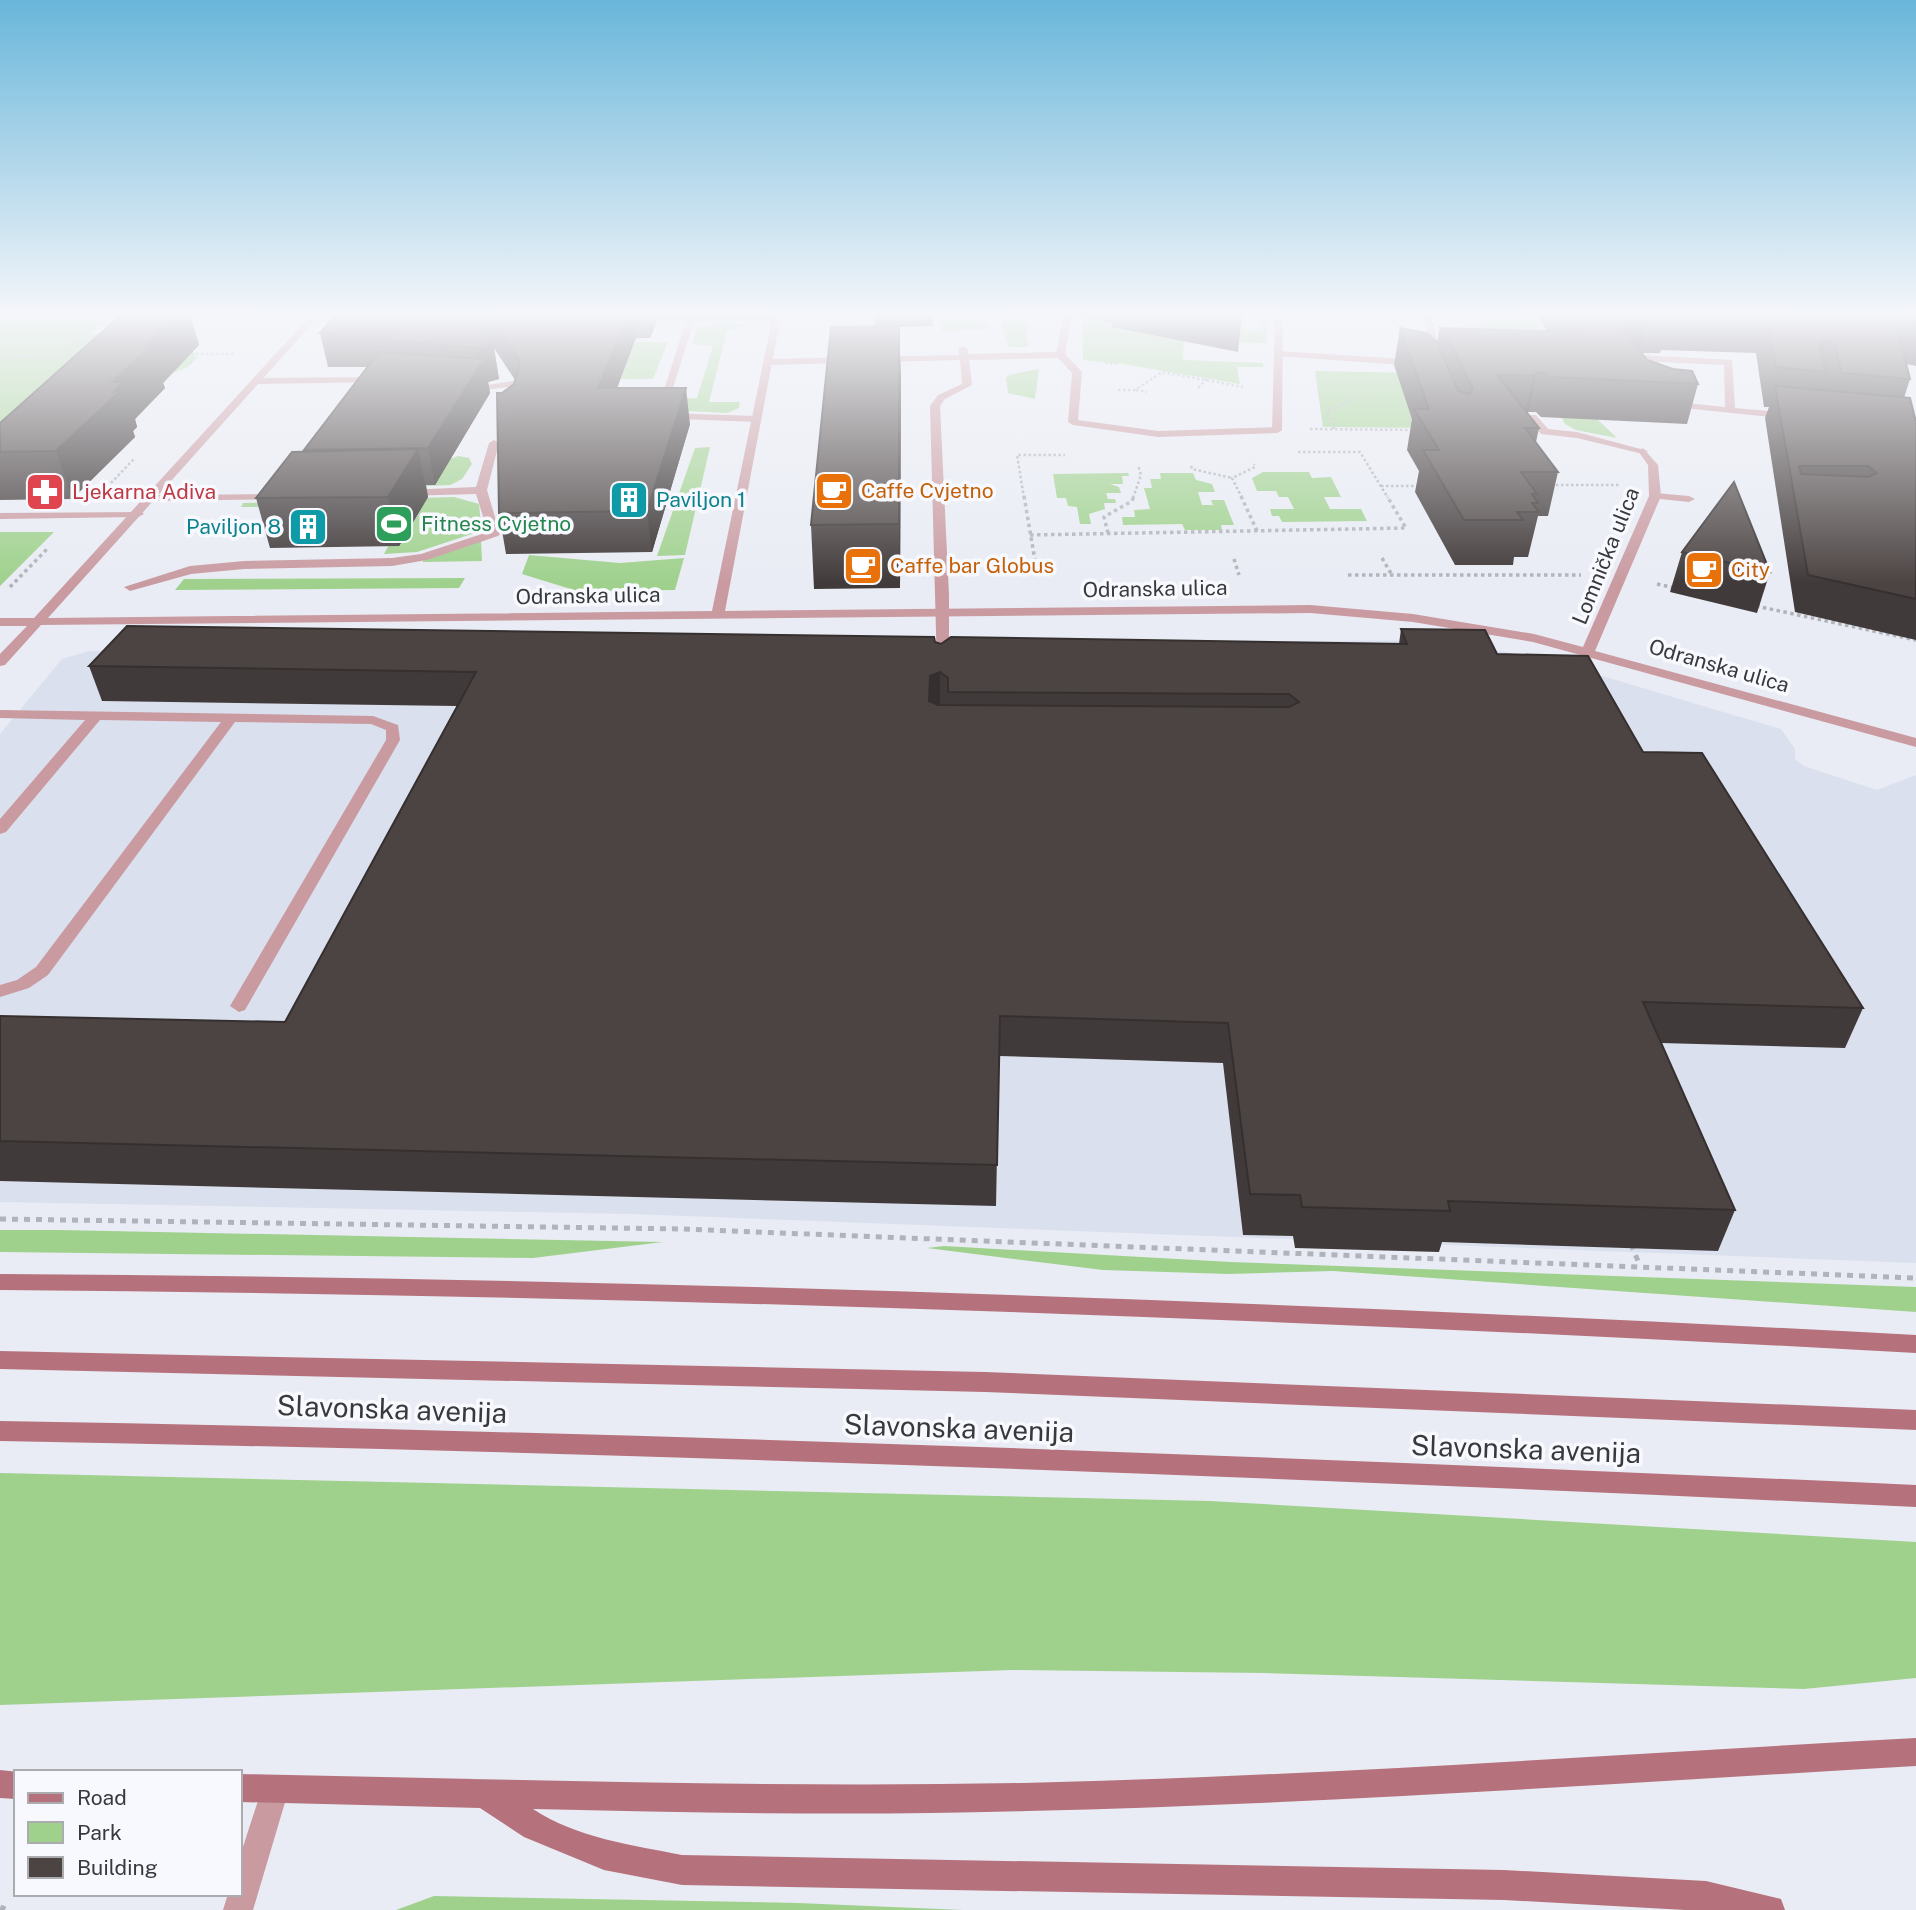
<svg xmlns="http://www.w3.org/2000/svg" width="1916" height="1910" font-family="'Public Sans',sans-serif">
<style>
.built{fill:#dbe0ee}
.green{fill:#9fd18d}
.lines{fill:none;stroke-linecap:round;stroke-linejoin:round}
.path-far3{stroke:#b0b3b9;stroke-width:2.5;stroke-dasharray:2.5 2.5;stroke-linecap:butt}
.path-far2{stroke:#b0b3b9;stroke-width:3.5;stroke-dasharray:3.5 3.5;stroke-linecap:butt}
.path-far1{stroke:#b0b3b9;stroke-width:5;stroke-dasharray:6 6;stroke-linecap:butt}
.path{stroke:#b0b3b9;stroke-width:7;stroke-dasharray:8 8;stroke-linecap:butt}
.lane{fill:#c99ba1;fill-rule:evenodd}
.street{fill:#c99ba1;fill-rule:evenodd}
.secondary{fill:#b5727d;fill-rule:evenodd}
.wall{fill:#413a3a}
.shaded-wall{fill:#35302f}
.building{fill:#4c4443;stroke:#35302f;stroke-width:2;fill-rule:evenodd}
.labels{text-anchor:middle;stroke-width:7;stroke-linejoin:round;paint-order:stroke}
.far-food-label{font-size:21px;fill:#c56008;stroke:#f8f9fe;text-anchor:start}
.far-health-label{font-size:21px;fill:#be3a42;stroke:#f8f9fe;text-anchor:start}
.far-culture-label{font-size:21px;fill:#0d838f;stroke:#f8f9fe;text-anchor:start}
.far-leisure-label{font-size:21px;fill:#27864d;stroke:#f8f9fe;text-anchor:start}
.far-street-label{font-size:21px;fill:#38393c;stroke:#f8f9fe}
.near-street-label{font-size:28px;fill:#38393c;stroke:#f8f9fe}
</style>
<rect width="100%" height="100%" fill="#e9ecf4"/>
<path class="built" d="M 1444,640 L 1555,662 L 1781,729 L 1795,749 L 1795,759 L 1804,766 L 1877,790 L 1916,775 L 1916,1263 L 632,1214 L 0,1202 L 0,734 L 62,659 L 89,651 Z"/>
<g class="green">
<path d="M 0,315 L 118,315 L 109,322 L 116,323 L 99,326 L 90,334 L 201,340 L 192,350 L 197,358 L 188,367 L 173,373 L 0,485 Z"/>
<path d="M 940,315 L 982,315 L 989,330 L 941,331 Z"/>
<path d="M 998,315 L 1032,315 L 1026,336 L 1029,347 L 1009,347 Z"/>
<path d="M 1212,315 L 1197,328 L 1261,330 L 1260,315 L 1267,315 L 1267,343 L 1184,340 L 1183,360 L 1263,363 L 1263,367 L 1237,367 L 1240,384 L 1123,364 L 1083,360 L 1082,317 L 1118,324 Z"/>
<path d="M 1506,315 L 1571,315 L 1598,420 L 1617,438 L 1576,430 L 1565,424 L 1562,418 L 1448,336 Z"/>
<path d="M 717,322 L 752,324 L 727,331 L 709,402 L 740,402 L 739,408 L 727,413 L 687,411 L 683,399 L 697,398 L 713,346 L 692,344 L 697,328 Z"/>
<path d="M 635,342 L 668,342 L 653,379 L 621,379 Z"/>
<path d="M 1039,369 L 1035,399 L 1008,393 L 1006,378 L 1009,375 Z"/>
<path d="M 1315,371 L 1416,373 L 1444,428 L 1323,427 Z"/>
<path d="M 710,447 L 685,555 L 657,556 L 695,448 Z"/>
<path d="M 458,456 L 469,458 L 472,464 L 462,479 L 450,485 L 377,488 Z"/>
<path d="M 1263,472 L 1309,472 L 1312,478 L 1331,477 L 1341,497 L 1324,497 L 1330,509 L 1361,509 L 1367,521 L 1282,522 L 1279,516 L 1272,516 L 1270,509 L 1294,509 L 1288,497 L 1279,497 L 1276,491 L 1257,491 L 1252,478 Z"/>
<path d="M 1128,473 L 1129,476 L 1122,476 L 1123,484 L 1110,484 L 1119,487 L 1121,493 L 1106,493 L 1108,499 L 1115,499 L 1116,503 L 1104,503 L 1105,509 L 1089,514 L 1091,524 L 1080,524 L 1077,507 L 1068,506 L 1066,498 L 1057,498 L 1053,474 Z"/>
<path d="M 1160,473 L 1193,473 L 1196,480 L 1212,484 L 1215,492 L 1198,492 L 1202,505 L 1213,505 L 1211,500 L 1224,500 L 1234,525 L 1221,525 L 1222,530 L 1185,530 L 1182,524 L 1123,525 L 1122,517 L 1135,517 L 1134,510 L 1150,509 L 1144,488 L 1152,488 L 1150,479 L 1161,479 Z"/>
<path d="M 454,497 L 479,504 L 481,525 L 478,532 L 417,552 L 384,554 L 390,543 L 401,543 L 420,511 L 396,506 L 241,507 L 243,503 Z"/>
<path d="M 0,532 L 54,532 L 0,586 Z"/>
<path d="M 481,541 L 482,561 L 423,562 L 423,561 Z"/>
<path d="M 529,555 L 620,563 L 684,558 L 675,590 L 577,591 L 522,574 Z"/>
<path d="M 465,578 L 459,588 L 175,590 L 184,579 Z"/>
<path d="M 0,1230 L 59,1230 L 663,1242 L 533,1258 L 0,1252 Z"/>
<path d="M 944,1246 L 1231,1262 L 1916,1287 L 1916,1312 L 1333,1271 L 1229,1274 L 1103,1270 L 927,1248 Z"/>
<path d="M 0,1473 L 1210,1501 L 1916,1542 L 1916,1678 L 1804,1689 L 1263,1673 L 1012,1670 L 0,1705 Z"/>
<path d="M 434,1896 L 798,1903 L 963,1910 L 396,1910 Z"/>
</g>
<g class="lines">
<g class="path-far3">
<path d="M 0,323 L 42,315"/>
<path d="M 1462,329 L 1497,315"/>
<path d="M 186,354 L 234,354"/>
<path d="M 65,355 L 108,315"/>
<path d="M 0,357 L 80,355"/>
<path d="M 1105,363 L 1119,364"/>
<path d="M 1198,388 L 1207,379"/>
<path d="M 1118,390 L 1135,390 L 1162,372 L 1243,387"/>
<path d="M 1136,390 L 1147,392"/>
<path d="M 1310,429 L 1413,430"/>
<path d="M 1334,429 L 1327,411 L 1364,394"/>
<path d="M 1298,452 L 1360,452 L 1388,498"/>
<path d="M 1191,466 L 1192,469 L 1232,478"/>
<path d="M 111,483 L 134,459"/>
<path d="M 1551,485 L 1620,485"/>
<path d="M 1381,486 L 1421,486"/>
<path d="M 1024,498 L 1017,455 L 1065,455"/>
<path d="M 1133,498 L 1141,475 L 1138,465"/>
<path d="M 1242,498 L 1232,478 L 1255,467 L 1254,464"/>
</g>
<g class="path-far2">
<path d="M 1024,496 L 1038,578"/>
<path d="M 1241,496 L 1257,531"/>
<path d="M 1108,533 L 1104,517 L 1132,501 L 1134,496"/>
<path d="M 1030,535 L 1406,528 L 1387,496"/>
<path d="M 1382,558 L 1392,575"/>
<path d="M 1234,559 L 1239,575"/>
<path d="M 1348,575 L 1581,575"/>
<path d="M 1657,584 L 1676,588"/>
<path d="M 10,587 L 48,548"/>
<path d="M 1756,606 L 1916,640"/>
</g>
<g class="path-far1">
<path d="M 0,1219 L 681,1229 L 1916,1278"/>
<path d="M 1631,1244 L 1640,1266"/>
</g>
<path class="path" d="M 0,1908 L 5,1910"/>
<g class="lane">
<path d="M 591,315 L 779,316 L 776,321 L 694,321 L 665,413 L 757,416 L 762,419 L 757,422 L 655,418 L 686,321 L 607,322 Z"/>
<path d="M 1064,315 L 1072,315 L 1065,354 L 1082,372 L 1078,420 L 1158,431 L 1277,427 L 1282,430 L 1277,433 L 1158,437 L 1073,425 L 1068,422 L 1072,373 L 1058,358 L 969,360 L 972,385 L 945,399 L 940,406 L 949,595 L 949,666 L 942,670 L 937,669 L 930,406 L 938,395 L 962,384 L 960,360 L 768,365 L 763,362 L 768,359 L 959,355 L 958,349 L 963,346 L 968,349 L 968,354 L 1056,352 Z"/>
<path d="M 1278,351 L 1418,360 L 1423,363 L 1418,366 L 1275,356 L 1275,352 Z"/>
<path d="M 1640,355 L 1732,360 L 1735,408 L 1790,413 L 1795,416 L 1790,419 L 1664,406 L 1663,404 L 1668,401 L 1725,407 L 1724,365 L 1640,361 L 1623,364 L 1618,361 Z"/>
<path d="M 380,377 L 383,378 L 383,382 L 257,384 L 252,381 L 257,378 Z"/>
<path d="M 513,381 L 516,382 L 516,386 L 467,392 L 462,389 Z"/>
<path d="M 1528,415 L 1536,415 L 1548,429 L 1577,432 L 1648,451 L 1643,454 L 1577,438 L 1541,434 L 1527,417 Z"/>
<path d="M 494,440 L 499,443 L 487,490 L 500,534 L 498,536 L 427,560 L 392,566 L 244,569 L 191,574 L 130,591 L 124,587 L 190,566 L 244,561 L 392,558 L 421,554 L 488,532 L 476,494 L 404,496 L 398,493 L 404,490 L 476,487 L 489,443 Z"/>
<path d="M 1655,493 L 1689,496 L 1695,499 L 1689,502 L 1651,498 L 1651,494 Z"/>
<path d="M 278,494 L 282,495 L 282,499 L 152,501 L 146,498 L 152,495 Z"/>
<path d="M 142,512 L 144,514 L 138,517 L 0,519 L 0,513 Z"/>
<path d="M 0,710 L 373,716 L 398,725 L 400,740 L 245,1010 L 239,1012 L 230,1006 L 386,740 L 386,730 L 371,724 L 235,722 L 48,975 L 29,988 L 0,997 L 0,985 L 17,980 L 36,967 L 221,722 L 100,720 L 6,832 L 0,834 L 0,819 L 85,720 L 0,718 Z"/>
</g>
<g class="street">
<path d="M 311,315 L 320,315 L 48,618 L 712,611 L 773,315 L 781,315 L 725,611 L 1310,605 L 1413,614 L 1534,634 L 1583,647 L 1649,496 L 1648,465 L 1638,451 L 1643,448 L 1658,465 L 1661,496 L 1595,651 L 1916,738 L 1916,747 L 1533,642 L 1413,622 L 1310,613 L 41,625 L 5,665 L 0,666 L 0,654 L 27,626 L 0,626 L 0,618 L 34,618 Z"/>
<path d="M 1275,315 L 1283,315 L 1282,430 L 1277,433 L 1272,430 Z"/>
<path d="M 1423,315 L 1431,315 L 1438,346 L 1430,344 Z"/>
<path d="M 275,1775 L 285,1779 L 289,1789 L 253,1910 L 223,1910 L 228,1894 L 240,1894 L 240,1856 L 265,1779 Z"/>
</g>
<g class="secondary">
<path d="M 0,1274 C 639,1278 1278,1301 1916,1335 L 1916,1353 C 1278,1318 639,1295 0,1290 Z"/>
<path d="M 0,1351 L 985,1372 L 1916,1410 L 1916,1430 L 985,1392 L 0,1369 Z"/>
<path d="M 0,1421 C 639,1432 1278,1456 1916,1485 L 1916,1507 C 1278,1477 639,1452 0,1441 Z"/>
<path d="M 1916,1738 L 1916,1766 C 1620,1783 1324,1804 1027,1811 C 862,1816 698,1813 533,1809 C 577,1838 632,1845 682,1855 L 1504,1870 L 1706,1881 L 1781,1899 L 1785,1910 L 1685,1910 L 1504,1900 L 682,1885 L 604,1870 L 524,1837 L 480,1808 L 240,1802 L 240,1774 C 501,1779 761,1788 1023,1783 C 1321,1776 1619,1754 1916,1738 Z"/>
<path d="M 0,1770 L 19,1772 L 16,1772 L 16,1799 L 0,1798 Z"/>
</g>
</g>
<g class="wall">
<path d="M 121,315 L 190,315 L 199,345 L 163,383 L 165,388 L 135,419 L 137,427 L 133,431 L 135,437 L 72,499 L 0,500 L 0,423 Z"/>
<path d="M 336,315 L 655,315 L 656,324 L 650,338 L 636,338 L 617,388 L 690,424 L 652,552 L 506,554 L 499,513 L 502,393 L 514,384 L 515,380 L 494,348 L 499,379 L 488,382 L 490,393 L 435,485 L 426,485 L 428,497 L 399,546 L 270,548 L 256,498 L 304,452 L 304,450 L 368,367 L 328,367 L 320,333 Z"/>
<path d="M 874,315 L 933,315 L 933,326 L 899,327 L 901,380 L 900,588 L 814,589 L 811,525 L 874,327 Z"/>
<path d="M 1082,315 L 1242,315 L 1238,352 L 1112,327 L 1112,323 L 1082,317 Z"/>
<path d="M 1538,315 L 1916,315 L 1916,366 L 1907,364 L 1910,379 L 1904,398 L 1916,422 L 1916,640 L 1795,612 L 1765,418 L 1769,407 L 1764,407 L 1756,353 L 1661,350 L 1660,353 L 1641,353 L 1647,360 L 1698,384 L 1687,424 L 1541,417 L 1536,412 L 1528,412 L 1527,413 L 1539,428 L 1536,442 L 1558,472 L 1548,516 L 1538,516 L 1528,557 L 1514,557 L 1513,565 L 1455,565 L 1415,492 L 1419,471 L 1407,450 L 1412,419 L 1394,365 L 1400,328 L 1437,342 L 1440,328 L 1547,331 Z"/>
<path d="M 1682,552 L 1770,572 L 1757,613 L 1670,592 Z"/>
<path d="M 1401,629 L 1497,654 L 1643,752 L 1863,1008 L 1845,1048 L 1661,1043 L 1735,1210 L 1718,1251 L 1442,1242 L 1439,1252 L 1295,1248 L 1293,1236 L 1243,1235 L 1223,1063 L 999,1056 L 996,1206 L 0,1181 L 0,1016 L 285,1022 L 457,706 L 102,701 L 89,666 L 935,642 L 941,644 L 1399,644 Z"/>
</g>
<g class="shaded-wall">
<path d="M 173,315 L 190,315 L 199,345 L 163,383 L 165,388 L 135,419 L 137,427 L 133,431 L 135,437 L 72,499 L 56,451 L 112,382 Z"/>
<path d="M 628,315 L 634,315 L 636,338 L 603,425 L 598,388 Z"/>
<path d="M 648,315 L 655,315 L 656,324 L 650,338 Z"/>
<path d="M 1649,315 L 1639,353 L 1614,360 L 1623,323 Z"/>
<path d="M 899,326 L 901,380 L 900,588 L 899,524 Z"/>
<path d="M 1828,339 L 1817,371 L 1819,344 Z"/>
<path d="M 493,344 L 499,379 L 488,382 L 490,393 L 435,485 L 428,448 L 479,367 L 476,348 Z"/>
<path d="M 1537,373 L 1528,412 L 1525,416 L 1533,376 Z"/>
<path d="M 686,388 L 690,424 L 652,552 L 647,511 Z"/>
<path d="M 418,449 L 428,497 L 399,546 L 388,497 Z"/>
<path d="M 940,672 L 940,707 L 929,701 L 930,676 Z"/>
</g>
<g class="building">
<path d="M 121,315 L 176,315 L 146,345 L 152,345 L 112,382 L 123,382 L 113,392 L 120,391 L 56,451 L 0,452 L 0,423 Z"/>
<path d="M 336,315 L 473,315 L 475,322 L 493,344 L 476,348 L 387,340 L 393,332 L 320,333 Z"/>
<path d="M 489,315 L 628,315 L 598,388 L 686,388 L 647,511 L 499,513 L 497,393 L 502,393 L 514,384 L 520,362 Z"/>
<path d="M 1568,315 L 1669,315 L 1670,316 L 1649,315 L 1623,323 L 1622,327 L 1647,360 L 1673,369 L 1692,371 L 1698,384 L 1550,377 L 1545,373 L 1537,373 L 1533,376 L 1497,375 L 1539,428 L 1525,428 L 1558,472 L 1521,472 L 1537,494 L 1532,494 L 1538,503 L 1532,503 L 1539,512 L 1517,512 L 1523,520 L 1464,520 L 1423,450 L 1439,450 L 1414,409 L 1429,409 L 1400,328 L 1427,333 L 1437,342 L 1458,391 L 1469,394 L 1473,389 L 1448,337 L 1440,328 L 1578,332 Z"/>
<path d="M 1743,315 L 1916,315 L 1916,326 L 1896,324 L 1910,379 L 1842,373 L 1834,343 L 1828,339 L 1819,344 L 1826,372 L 1776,367 L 1767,316 Z"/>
<path d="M 899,326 L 899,524 L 811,525 L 831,327 Z"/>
<path d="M 379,352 L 484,359 L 428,448 L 304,450 Z"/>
<path d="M 1775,386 L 1910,398 L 1916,422 L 1916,599 L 1808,575 ZM 1799,466 L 1868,466 L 1877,473 L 1868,477 L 1801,474 Z"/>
<path d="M 418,449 L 388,497 L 256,498 L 292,452 Z"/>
<path d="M 1734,482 L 1770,572 L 1682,552 Z"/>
<path d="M 127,626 L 934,637 L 935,642 L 941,644 L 951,637 L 1407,644 L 1401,629 L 1485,630 L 1497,654 L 1588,656 L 1643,752 L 1702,753 L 1863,1008 L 1643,1002 L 1735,1210 L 1448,1201 L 1450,1211 L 1302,1207 L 1300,1195 L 1250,1194 L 1228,1023 L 1000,1016 L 997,1165 L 0,1141 L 0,1016 L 285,1022 L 476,672 L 89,666 ZM 940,672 L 948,678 L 948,692 L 1289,694 L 1299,702 L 1289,707 L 938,705 L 929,701 L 930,676 Z"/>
</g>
<linearGradient id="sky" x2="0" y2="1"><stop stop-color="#69b6da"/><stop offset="0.54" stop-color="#f5f6fa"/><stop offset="1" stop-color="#f5f6fa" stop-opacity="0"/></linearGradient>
<rect width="1916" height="583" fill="url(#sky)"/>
<defs>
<g id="cafe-square" transform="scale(2.0125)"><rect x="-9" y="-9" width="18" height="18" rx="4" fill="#e8710a" stroke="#f8f9fe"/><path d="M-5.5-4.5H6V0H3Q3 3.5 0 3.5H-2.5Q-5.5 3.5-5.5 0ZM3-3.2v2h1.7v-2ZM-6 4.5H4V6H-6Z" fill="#fff"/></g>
<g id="pharmacy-square" transform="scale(2.0125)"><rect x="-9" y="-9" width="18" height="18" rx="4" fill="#e0444e" stroke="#f8f9fe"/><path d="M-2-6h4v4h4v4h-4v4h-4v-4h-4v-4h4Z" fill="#fff"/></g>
<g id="building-square" transform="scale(2.0125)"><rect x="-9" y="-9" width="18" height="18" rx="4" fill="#0f9aa8" stroke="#f8f9fe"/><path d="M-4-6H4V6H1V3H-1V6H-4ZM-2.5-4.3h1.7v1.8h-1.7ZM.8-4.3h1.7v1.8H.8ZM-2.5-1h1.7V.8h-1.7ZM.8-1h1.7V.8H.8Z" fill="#fff"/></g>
<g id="stadium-square" transform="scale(2.0125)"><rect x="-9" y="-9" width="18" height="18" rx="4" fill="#2e9e5b" stroke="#f8f9fe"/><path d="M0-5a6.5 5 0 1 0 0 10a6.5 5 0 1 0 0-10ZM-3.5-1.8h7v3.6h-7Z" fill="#fff"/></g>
</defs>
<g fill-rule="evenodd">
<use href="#cafe-square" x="834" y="491"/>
<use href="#pharmacy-square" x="45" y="492"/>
<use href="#building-square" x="629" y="500"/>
<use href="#stadium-square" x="394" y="524"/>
<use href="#building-square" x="308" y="527"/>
<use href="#cafe-square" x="863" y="566"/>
<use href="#cafe-square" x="1704" y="570"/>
</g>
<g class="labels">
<g class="far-food-label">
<text x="861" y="498">Caffe Cvjetno</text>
<text x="890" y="573">Caffe bar Globus</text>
<text x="1731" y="577">City</text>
</g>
<g class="far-health-label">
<text x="72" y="499">Ljekarna Adiva</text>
</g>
<g class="far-culture-label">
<text x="656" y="507">Paviljon 1</text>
<text x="281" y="534" text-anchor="end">Paviljon 8</text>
</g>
<g class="far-leisure-label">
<text x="421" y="531">Fitness Cvjetno</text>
</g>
<g class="far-street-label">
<text transform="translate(1606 556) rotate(-68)" y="7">Lomnička ulica</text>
<text transform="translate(1155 589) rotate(-1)" y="7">Odranska ulica</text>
<text transform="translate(588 596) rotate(-1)" y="7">Odranska ulica</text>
<text transform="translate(1719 666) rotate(16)" y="7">Odranska ulica</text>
</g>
<g class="near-street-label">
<text transform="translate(392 1409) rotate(2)" y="10">Slavonska avenija</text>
<text transform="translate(959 1428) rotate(2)" y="10">Slavonska avenija</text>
<text transform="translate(1526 1449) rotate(2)" y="10">Slavonska avenija</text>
</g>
</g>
<rect x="14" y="1770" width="228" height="126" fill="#f8f9fe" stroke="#abacb0" stroke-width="2"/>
<rect x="28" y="1793" width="35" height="10" fill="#b5727d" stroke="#abacb0" stroke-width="2"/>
<text x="77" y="1805" font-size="21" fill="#38393c">Road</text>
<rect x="28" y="1822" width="35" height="21" fill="#9fd18d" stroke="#abacb0" stroke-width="2"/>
<text x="77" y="1840" font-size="21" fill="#38393c">Park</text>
<rect x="28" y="1857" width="35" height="21" fill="#4c4443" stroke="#abacb0" stroke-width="2"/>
<text x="77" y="1875" font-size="21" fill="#38393c">Building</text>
</svg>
